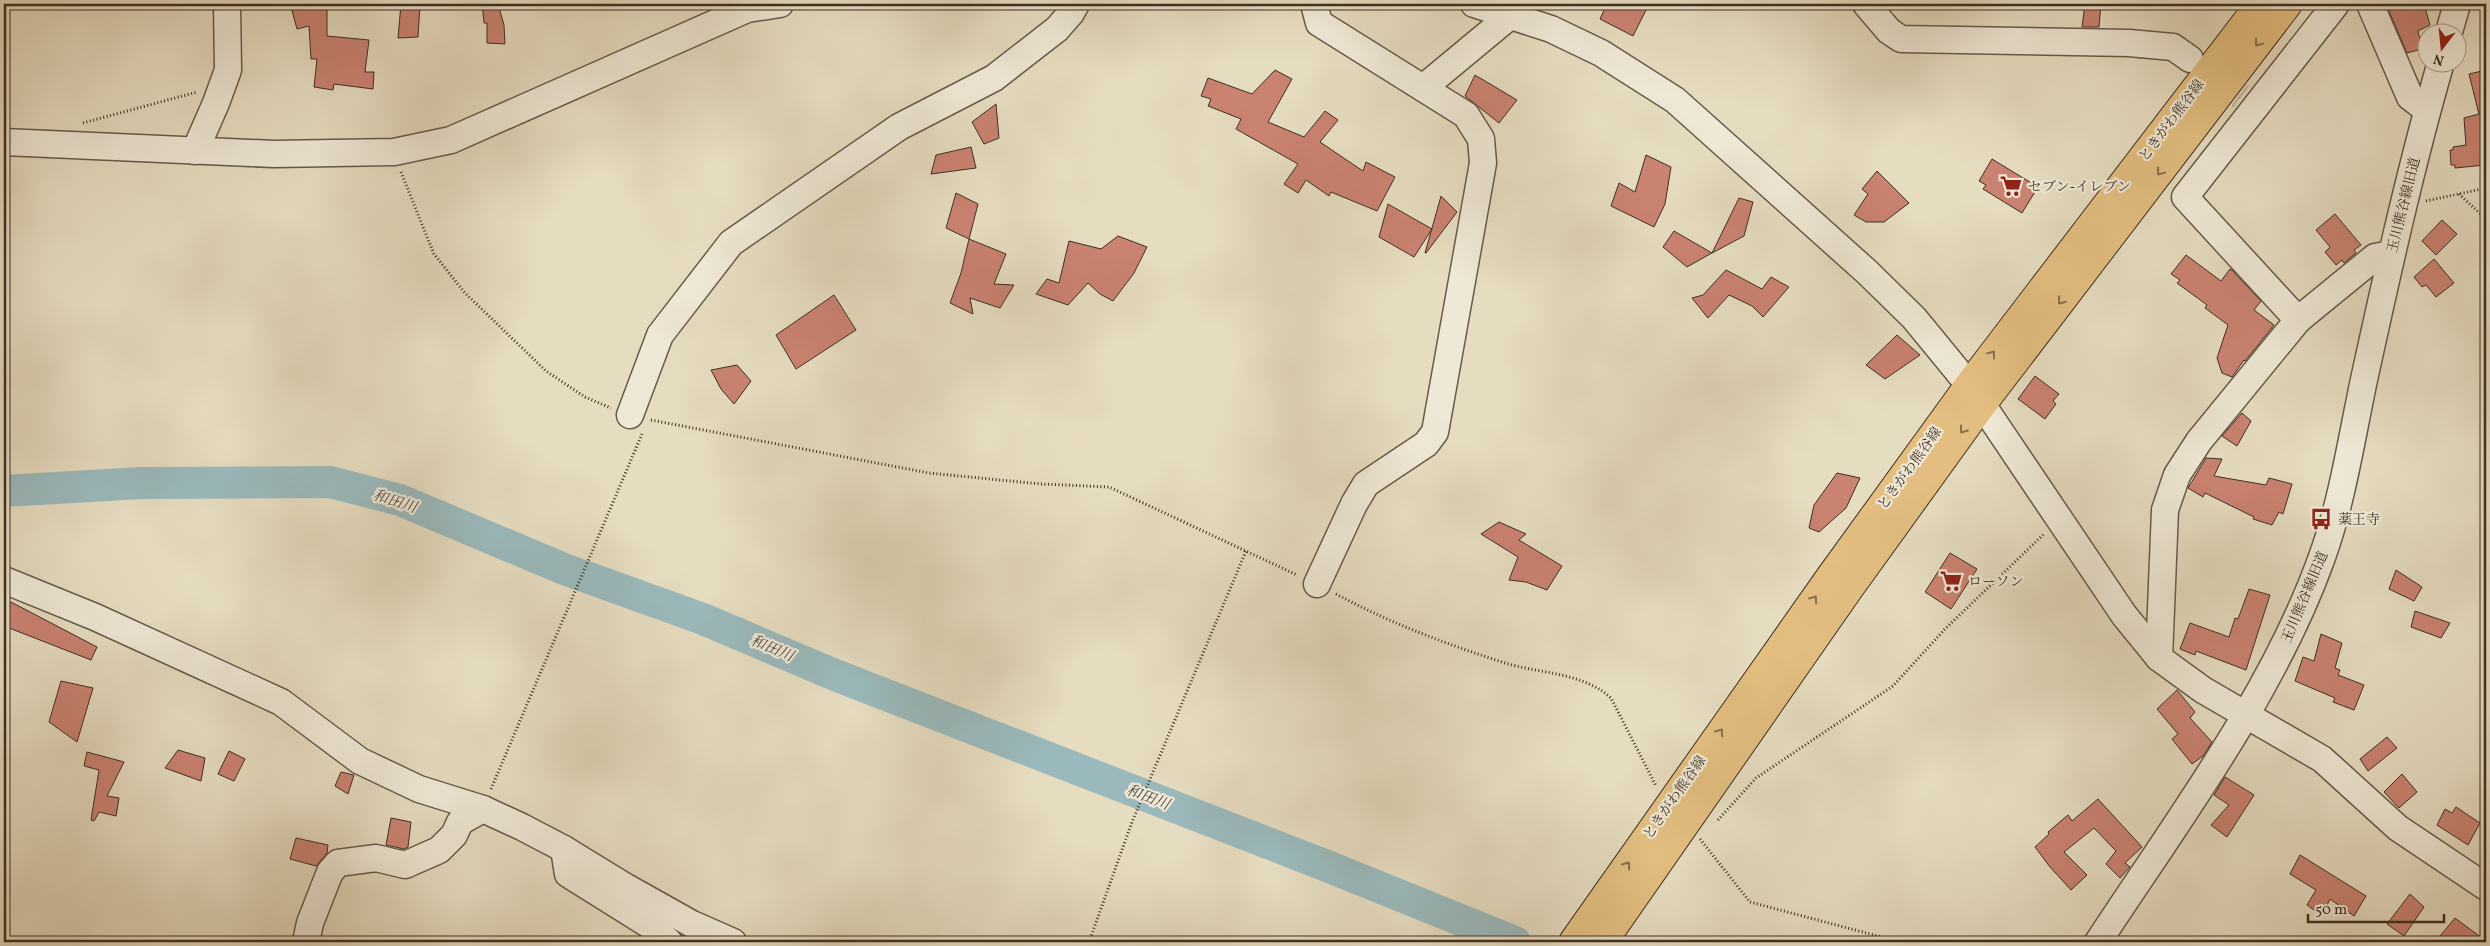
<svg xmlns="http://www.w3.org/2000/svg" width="2490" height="946" font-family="Vollkorn,'Noto Serif JP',serif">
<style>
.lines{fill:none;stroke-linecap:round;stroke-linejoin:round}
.river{stroke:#9ab9bc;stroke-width:32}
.building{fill:#ca8271;stroke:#3d3021}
.minor-tunnel{stroke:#c4baa0;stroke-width:26;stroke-dasharray:26 13;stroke-linecap:butt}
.minor-casing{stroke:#675b49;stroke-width:29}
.major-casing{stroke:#3d3021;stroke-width:30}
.path{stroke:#3d3021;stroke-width:3;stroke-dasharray:1 2.5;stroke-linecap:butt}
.minor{stroke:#efe8d6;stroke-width:26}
.major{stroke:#e3be80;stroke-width:28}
.oneway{stroke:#88704c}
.labels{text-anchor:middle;stroke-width:4.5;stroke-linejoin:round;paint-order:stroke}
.street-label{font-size:14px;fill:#3d3021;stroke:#efe8d6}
.poi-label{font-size:14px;fill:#3d3021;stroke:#efe8d6;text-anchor:start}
.water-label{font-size:15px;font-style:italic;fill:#504b40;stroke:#efe8d6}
</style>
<rect width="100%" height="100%" fill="#e6dcc0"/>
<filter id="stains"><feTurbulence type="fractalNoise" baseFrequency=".004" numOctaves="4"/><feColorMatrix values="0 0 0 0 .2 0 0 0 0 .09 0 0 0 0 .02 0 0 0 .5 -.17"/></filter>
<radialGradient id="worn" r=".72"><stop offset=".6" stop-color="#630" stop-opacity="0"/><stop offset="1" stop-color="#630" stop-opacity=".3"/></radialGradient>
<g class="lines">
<path class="river" d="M 4,491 L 142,483 L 330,482 L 400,500 L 564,569 L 703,619 L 835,675 L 1327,866 L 1515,942"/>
</g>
<g class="building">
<path d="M 298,4 L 327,4 L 327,36 L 369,40 L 365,72 L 374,72 L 373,89 L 334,84 L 333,90 L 314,87 L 317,59 L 311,59 L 309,26 L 297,29 L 291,7 Z"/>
<path d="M 401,4 L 420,4 L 418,37 L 398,38 Z"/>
<path d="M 482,4 L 498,4 L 504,25 L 505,44 L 487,43 L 487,23 L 484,23 Z"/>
<path d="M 1607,4 L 1649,4 L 1633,36 L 1600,19 Z"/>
<path d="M 2085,4 L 2101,4 L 2099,27 L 2082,27 Z"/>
<path d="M 2386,4 L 2424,4 L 2430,25 L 2418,31 L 2422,49 L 2407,53 Z"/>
<path d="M 1275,70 L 1292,79 L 1268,122 L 1304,137 L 1325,111 L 1338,120 L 1320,142 L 1363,171 L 1366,162 L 1395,177 L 1377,211 L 1331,192 L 1329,196 L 1306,180 L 1298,193 L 1284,184 L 1298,164 L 1236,129 L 1241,119 L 1208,106 L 1211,99 L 1201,96 L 1208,78 L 1252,94 Z"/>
<path d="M 2486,70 L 2485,165 L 2455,168 L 2455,165 L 2451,165 L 2450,150 L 2453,150 L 2453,147 L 2466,145 L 2464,118 L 2479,114 L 2469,74 Z"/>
<path d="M 1475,75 L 1517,100 L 1499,123 L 1465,96 Z"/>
<path d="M 996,104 L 999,138 L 984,144 L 972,122 Z"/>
<path d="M 971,147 L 976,168 L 931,174 L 936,155 Z"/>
<path d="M 1646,155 L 1671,167 L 1665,204 L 1654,227 L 1611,206 L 1619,183 L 1635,192 Z"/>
<path d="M 1992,159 L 2038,187 L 2022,213 L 1983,189 L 1986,185 L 1979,181 Z"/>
<path d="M 1877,171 L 1909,203 L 1884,222 L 1866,222 L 1854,215 L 1868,194 L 1862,189 Z"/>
<path d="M 956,193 L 978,204 L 969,239 L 946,228 Z"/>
<path d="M 1441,196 L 1457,212 L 1426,253 L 1425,253 Z"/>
<path d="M 1739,198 L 1753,202 L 1744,236 L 1712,253 Z"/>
<path d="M 1388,204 L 1432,229 L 1414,257 L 1379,237 Z"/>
<path d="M 2335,214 L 2361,245 L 2354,250 L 2356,253 L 2344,263 L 2342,260 L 2336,265 L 2325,252 L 2330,247 L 2316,230 Z"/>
<path d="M 2442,220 L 2457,234 L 2436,255 L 2422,241 Z"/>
<path d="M 1674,231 L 1712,253 L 1687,267 L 1663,247 Z"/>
<path d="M 1118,236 L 1147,247 L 1134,273 L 1113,301 L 1100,294 L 1088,283 L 1068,305 L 1036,294 L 1047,279 L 1059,283 L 1069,241 L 1101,249 Z"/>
<path d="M 969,239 L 1006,254 L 994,284 L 1014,285 L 1000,308 L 970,298 L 973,314 L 950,303 L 961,273 Z"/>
<path d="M 2186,255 L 2221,281 L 2230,269 L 2232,270 L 2261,301 L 2254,310 L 2274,325 L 2245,361 L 2244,360 L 2232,377 L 2222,373 L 2217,358 L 2228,325 L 2205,308 L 2207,305 L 2177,283 L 2180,280 L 2171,274 Z"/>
<path d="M 2434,259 L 2454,283 L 2436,297 L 2426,285 L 2422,287 L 2414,277 Z"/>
<path d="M 1726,270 L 1762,289 L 1771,277 L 1789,287 L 1763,317 L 1752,306 L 1729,295 L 1708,318 L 1692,298 L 1703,295 Z"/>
<path d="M 834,295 L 856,330 L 796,369 L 776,335 Z"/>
<path d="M 1897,335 L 1920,355 L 1885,379 L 1866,365 Z"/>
<path d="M 737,365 L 751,381 L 734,404 L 721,389 L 711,370 Z"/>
<path d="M 2035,376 L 2059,394 L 2053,401 L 2056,404 L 2045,419 L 2018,399 Z"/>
<path d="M 2242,413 L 2251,421 L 2237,446 L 2222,436 Z"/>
<path d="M 2206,458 L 2222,459 L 2214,476 L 2266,485 L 2269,478 L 2292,484 L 2283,514 L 2279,512 L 2272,525 L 2253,519 L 2254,517 L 2205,493 L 2203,497 L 2188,488 Z"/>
<path d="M 1837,473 L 1860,478 L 1846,508 L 1819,532 L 1809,528 L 1814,505 Z"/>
<path d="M 1499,522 L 1526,534 L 1519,540 L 1562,566 L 1547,590 L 1526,582 L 1509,580 L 1518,557 L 1481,534 Z"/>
<path d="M 1950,553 L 1977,569 L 1951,609 L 1925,592 Z"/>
<path d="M 2396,570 L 2422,587 L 2414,601 L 2389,589 Z"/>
<path d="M 2249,589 L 2270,595 L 2246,670 L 2196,651 L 2195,655 L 2180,649 L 2190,623 L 2229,637 L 2235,618 L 2238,619 Z"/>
<path d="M 11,602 L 97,647 L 91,660 L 4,626 L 4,613 Z"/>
<path d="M 2415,611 L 2450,623 L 2441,638 L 2411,627 Z"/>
<path d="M 2321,634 L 2342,643 L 2335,668 L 2340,670 L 2338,675 L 2364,685 L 2354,710 L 2333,702 L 2335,698 L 2295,681 L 2303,657 L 2314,661 Z"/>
<path d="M 61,681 L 93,688 L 77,742 L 49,722 Z"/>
<path d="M 2177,690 L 2195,712 L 2190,718 L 2212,742 L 2203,756 L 2192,764 L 2172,739 L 2178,734 L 2157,709 Z"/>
<path d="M 2387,737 L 2397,748 L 2368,771 L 2360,759 Z"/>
<path d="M 178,750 L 205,758 L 201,781 L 165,768 Z"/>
<path d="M 229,751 L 245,759 L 234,781 L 218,774 Z"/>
<path d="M 87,752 L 124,762 L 107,796 L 119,798 L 116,816 L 99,812 L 94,821 L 91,820 L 99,770 L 84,766 Z"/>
<path d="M 341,772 L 354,775 L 348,794 L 335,786 Z"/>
<path d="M 2402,774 L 2417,792 L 2399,808 L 2384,792 Z"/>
<path d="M 2225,777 L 2254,795 L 2227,837 L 2211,825 L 2229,805 L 2214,795 Z"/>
<path d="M 2098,799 L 2142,847 L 2125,863 L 2130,867 L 2120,878 L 2106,864 L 2116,851 L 2094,828 L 2064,852 L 2087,875 L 2071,890 L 2050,867 L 2035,847 L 2049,834 L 2048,832 L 2068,815 L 2072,821 Z"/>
<path d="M 2456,807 L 2480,823 L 2468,845 L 2437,825 L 2445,809 L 2452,813 Z"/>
<path d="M 391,818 L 411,822 L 408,847 L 404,849 L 386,845 Z"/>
<path d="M 296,838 L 328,845 L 327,853 L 316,866 L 290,859 Z"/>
<path d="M 2300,855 L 2366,896 L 2354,916 L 2330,899 L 2322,916 L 2307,905 L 2316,890 L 2290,874 Z"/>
<path d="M 2410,894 L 2424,907 L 2404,936 L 2387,924 Z"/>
<path d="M 2455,918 L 2486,941 L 2486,942 L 2435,942 Z"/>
</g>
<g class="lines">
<path class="minor-tunnel" d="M 2208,72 L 2241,97"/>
<g class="minor-casing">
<g id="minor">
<path d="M 1314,4 L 1319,23 L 1466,115 L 1481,139 L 1483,163 L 1435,432 L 1426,444 L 1366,484 L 1354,504 L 1317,584"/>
<path d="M 1474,4 L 1551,29 L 1601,53 L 1675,100 L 1867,272 L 1914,318 L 1969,385 L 2124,615 L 2159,658 L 2203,690 L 2322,759 L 2398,828 L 2486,887"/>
<path d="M 1866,4 L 1889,31 L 1901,39 L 2129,43 L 2173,47 L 2190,59"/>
<path d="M 2370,4 L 2410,97 L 2427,110"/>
<path d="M 2449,32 L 2457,4"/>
<path d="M 1423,88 L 1511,15"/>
<path d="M 4,142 L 274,154 L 394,152 L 451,140 L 747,9 L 780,4"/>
<path d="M 195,151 L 216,103 L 228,70 L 227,4"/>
<path d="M 2298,320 L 2185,197 L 2336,4"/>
<path d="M 630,415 L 660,335 L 731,243 L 899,127 L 994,78 L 1057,29 L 1071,13 L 1076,4"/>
<path d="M 4,580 L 95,617 L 281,702 L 360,761 L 419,789 L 483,809 L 522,827 L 564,849 L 626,887 L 692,924 L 733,942"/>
<path d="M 2159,658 L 2165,510 L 2177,475 L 2199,441 L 2298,320 L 2375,257 L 2391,254"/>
<path d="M 564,849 L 568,874 L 651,926 L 669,942"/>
<path d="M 306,942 L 310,923 L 330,872 L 338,863 L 376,858 L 405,865 L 439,850 L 454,835 L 460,822 L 483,809"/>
<path d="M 2098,942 C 2177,821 2273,694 2322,557 C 2343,499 2352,435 2365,375 C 2388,270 2411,166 2441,62"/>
</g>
</g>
<g class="major-casing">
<g id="major">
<path d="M 1573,942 L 1830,577 L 1969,385 L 2260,4"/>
<path d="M 1603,942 L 1849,589 L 1981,406 L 2288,4"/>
</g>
</g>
<g class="path">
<path d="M 83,123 L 197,92"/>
<path d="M 401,172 L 434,254 L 464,292 L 546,371 L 585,397 L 611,408"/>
<path d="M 2459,194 L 2486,219"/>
<path d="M 2426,201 L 2486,188"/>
<path d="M 651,420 L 929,473 L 1041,484 L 1109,487 L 1297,575"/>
<path d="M 1336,594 C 1390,623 1446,644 1505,663 C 1541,674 1582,672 1611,698 L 1656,786"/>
<path d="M 491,789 L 642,434"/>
<path d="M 1718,820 L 1756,778 L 1893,686 L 1945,629 L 2044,534"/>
<path d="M 1700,839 L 1750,902 L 1900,942"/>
<path d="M 1089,942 L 1132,822 L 1246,551"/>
</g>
<use href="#minor" class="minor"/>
<use href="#major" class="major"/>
</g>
<defs><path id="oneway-chevron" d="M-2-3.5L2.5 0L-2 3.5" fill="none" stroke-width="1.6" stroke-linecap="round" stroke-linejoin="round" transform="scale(1.25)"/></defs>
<g class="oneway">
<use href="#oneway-chevron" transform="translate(2258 43) rotate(127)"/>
<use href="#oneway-chevron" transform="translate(2160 172) rotate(127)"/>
<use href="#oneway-chevron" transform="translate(2061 301) rotate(128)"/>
<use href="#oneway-chevron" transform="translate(1992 354) rotate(-53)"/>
<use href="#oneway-chevron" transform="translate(1963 430) rotate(126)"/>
<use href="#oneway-chevron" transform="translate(1814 599) rotate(-55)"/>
<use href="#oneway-chevron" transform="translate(1720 732) rotate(-55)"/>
<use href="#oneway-chevron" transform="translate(1627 865) rotate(-55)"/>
</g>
<defs>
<g id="supermarket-bare" transform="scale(1.725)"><path d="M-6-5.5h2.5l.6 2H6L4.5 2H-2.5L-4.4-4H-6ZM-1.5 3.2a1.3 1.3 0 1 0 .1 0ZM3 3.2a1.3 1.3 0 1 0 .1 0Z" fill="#8f2418" stroke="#efe8d6" stroke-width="2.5" paint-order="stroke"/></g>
<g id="bus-bare" transform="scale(1.725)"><path d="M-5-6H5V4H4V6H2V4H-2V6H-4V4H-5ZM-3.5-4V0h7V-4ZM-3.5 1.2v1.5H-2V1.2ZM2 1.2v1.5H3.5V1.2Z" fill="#8f2418" stroke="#efe8d6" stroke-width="2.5" paint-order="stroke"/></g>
</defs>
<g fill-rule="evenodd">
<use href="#supermarket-bare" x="2011" y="186"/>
<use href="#bus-bare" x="2321" y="519"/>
<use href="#supermarket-bare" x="1951" y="581"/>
</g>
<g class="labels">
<g class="street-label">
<text transform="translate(2171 120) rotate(-53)" y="5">ときがわ熊谷線</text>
<text transform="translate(2403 205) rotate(-76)" y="5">玉川熊谷線旧道</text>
<text transform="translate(1909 468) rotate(-54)" y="5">ときがわ熊谷線</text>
<text transform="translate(2304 597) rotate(-67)" y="5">玉川熊谷線旧道</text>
<text transform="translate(1674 797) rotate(-55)" y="5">ときがわ熊谷線</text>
</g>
<g class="poi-label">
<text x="2028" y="191">セブン-イレブン</text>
<text x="2338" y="524">薬王寺</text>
<text x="1968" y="586">ローソン</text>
</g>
<g class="water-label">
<text transform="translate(395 501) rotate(18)" y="5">和田川</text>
<text transform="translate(772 648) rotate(23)" y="5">和田川</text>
<text transform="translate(1148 797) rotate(21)" y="5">和田川</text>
</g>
</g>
<rect width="2490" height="946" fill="none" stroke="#e6dcc0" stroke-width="20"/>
<rect x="5" y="5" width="2480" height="936" fill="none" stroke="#3d3021" stroke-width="2.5"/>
<rect x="10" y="10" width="2470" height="926" fill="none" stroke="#3d3021"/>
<g transform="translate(2442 48) rotate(196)"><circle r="24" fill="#efe8d6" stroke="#a89e8e"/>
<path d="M0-4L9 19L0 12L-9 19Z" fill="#8f2418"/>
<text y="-8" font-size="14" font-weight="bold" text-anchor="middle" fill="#3d3021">N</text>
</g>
<path d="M2308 914v8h136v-8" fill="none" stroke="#3d3021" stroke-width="2.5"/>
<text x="2315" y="914" font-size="15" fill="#3d3021" stroke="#efe8d6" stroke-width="4" paint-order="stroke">50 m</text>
<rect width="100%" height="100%" filter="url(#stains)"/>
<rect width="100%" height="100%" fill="url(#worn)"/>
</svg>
